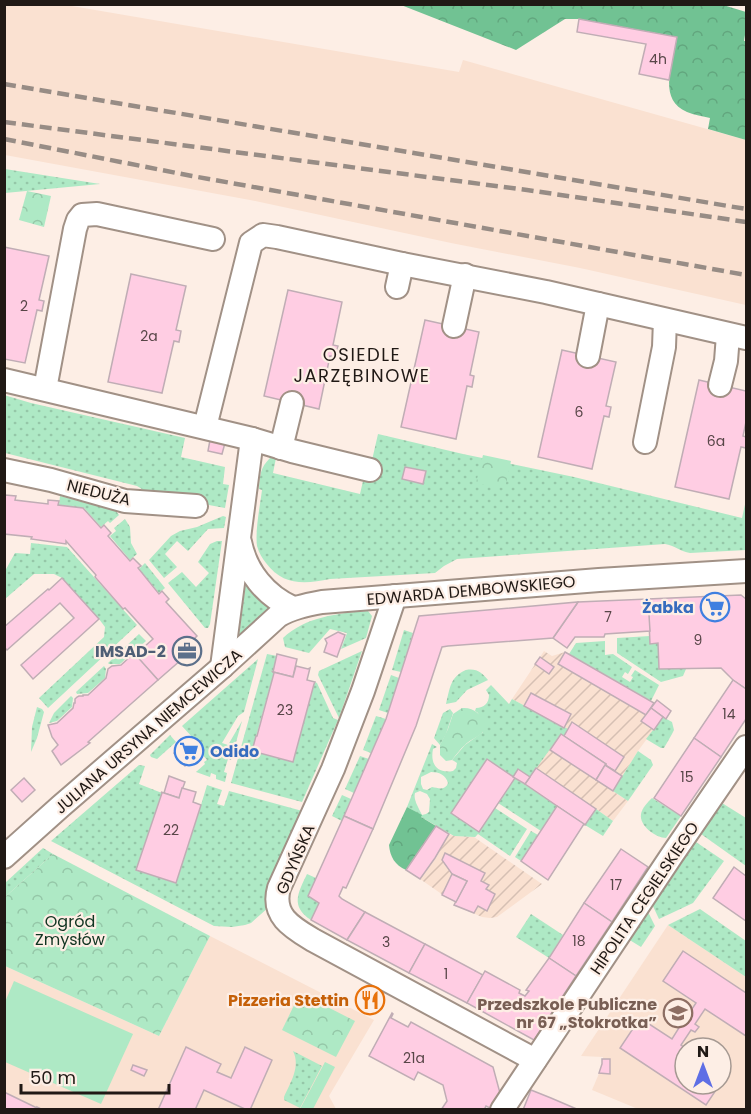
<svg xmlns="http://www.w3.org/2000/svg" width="751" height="1114" font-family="Poppins,sans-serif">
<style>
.built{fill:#fae1d1;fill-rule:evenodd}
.industrial{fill:url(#industrial-furrows)}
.grass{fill:url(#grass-dots);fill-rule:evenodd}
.forest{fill:url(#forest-crowns)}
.park{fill:url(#park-crowns)}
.pitch{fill:#aee9c5}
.building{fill:#ffcde3;stroke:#c0adb5;stroke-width:1.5}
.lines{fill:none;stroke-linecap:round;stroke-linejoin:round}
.minor-casing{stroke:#a19186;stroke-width:26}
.minor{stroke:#fff;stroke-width:22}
.rail{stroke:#978c85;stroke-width:4.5;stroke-dasharray:12 6;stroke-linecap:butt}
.labels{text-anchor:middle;stroke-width:4.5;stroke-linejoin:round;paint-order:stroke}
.number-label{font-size:14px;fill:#584648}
.street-label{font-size:16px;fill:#201915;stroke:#fdeee5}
.shop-label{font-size:16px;font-weight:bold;fill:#366cbe;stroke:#fdeee5;text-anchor:end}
.service-label{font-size:16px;font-weight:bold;fill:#4e5e75;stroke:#fdeee5;text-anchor:end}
.park-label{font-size:16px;fill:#103421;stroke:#fdeee5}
.food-label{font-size:16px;font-weight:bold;fill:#c56008;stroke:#fdeee5;text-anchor:end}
.education-label{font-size:16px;font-weight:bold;fill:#785e54;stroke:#fdeee5;text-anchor:end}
.neighbourhood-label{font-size:18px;letter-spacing:1.5px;fill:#201915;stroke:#fdeee5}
</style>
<defs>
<pattern id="industrial-furrows" width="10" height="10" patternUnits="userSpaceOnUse" patternTransform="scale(1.5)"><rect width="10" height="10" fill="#fae1d1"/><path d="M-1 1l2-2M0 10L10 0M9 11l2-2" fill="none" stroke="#d6c0b3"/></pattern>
<pattern id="grass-dots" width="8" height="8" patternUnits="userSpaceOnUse" patternTransform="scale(1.5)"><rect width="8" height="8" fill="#aee9c5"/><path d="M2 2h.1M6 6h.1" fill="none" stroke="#95c7a8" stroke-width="1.8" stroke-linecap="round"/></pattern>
<pattern id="forest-crowns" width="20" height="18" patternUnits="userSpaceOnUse" patternTransform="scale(1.5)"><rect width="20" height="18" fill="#71c293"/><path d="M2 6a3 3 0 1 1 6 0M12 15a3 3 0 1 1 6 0" fill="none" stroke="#62a67e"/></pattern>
<pattern id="park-crowns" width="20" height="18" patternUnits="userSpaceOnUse" patternTransform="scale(1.5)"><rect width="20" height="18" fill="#aee9c5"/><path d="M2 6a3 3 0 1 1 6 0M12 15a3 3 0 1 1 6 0" fill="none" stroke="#95c7a8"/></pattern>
</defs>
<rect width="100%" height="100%" fill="#fdeee5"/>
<g class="built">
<path d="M 4,5 L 66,5 L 459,72 L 463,60 L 746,140 L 746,305 L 580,268 L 451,243 L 250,200 L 5,155 Z"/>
<path d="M 668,925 L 746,977 L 746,1109 L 638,1109 L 592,1090 L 603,1064 L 603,1057 L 581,1056 ZM 685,1048 L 721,1048 L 721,1084 L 685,1084 Z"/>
<path d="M 210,936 L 374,1020 L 329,1096 L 336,1109 L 5,1110 L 5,966 L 159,1036 Z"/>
</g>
<g class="industrial">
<path d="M 544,651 L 552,656 L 565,652 L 654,703 L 657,700 L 671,711 L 666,719 L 663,717 L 638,751 L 613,791 L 628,801 L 613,821 L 596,809 L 585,825 L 525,784 L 564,728 L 512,699 Z"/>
<path d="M 449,834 L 454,836 L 474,837 L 542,884 L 497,917 L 490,918 L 482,917 L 454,905 L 455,902 L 443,895 L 420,879 L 436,858 Z"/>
</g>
<g class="grass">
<path d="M 4,169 L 5,169 L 100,184 L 5,193 Z"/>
<path d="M 4,395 L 31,403 L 185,438 L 181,457 L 225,467 L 223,484 L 229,485 L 225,508 L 150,494 L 137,486 L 5,453 Z"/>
<path d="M 378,434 L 463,454 L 574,477 L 742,518 L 746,500 L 746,550 L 690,553 C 681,552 674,545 665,544 L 457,559 L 444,566 L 435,573 L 330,579 C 305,584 283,586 266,563 C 262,558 259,553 257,546 C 255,530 260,506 262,490 L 259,489 C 260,475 260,468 270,458 L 276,458 L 273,473 L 360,494 L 363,481 L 367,482 Z"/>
<path d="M 60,496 L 116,511 L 119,515 L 110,523 L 108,521 L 101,527 L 84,508 L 59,505 Z"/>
<path d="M 223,516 L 226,517 L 224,528 L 208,529 L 188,551 L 177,541 L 165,554 L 177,567 L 164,578 L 149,560 L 171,536 L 180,531 L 197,527 Z"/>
<path d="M 125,519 L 130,527 L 131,543 L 137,554 L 130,560 L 110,536 L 116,531 L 114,528 Z"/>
<path d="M 217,541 L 222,541 L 210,624 L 208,628 L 205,628 L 168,583 L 182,572 L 196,587 L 209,573 L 198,562 L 210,544 Z"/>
<path d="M 31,543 L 67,547 L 137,625 L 48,708 L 39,698 L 104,637 L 105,627 L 99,619 L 62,578 L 54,574 L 34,574 L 5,599 L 5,571 L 15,553 L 30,554 Z"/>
<path d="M 145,563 L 165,588 L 159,593 L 139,569 Z"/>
<path d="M 246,582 L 277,604 L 240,636 L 239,635 Z"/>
<path d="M 368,611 L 372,616 L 366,638 L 341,649 L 347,633 L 330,629 L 309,653 L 285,647 L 283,638 C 305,617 338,613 368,611 Z"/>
<path d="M 404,630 L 413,633 L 401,672 L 392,670 Z"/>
<path d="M 139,634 L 146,641 L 120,664 L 109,664 L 108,663 Z"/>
<path d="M 650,636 L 651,644 L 658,643 L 659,669 L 686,669 L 683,676 L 661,682 L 617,653 L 617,638 Z"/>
<path d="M 605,641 L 605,655 L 613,654 L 632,667 L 628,674 L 625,672 L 622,677 L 630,682 L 633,677 L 631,676 L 635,670 L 659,685 L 651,701 L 569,654 L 576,643 Z"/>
<path d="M 362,651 L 339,718 L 318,675 L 319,671 Z"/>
<path d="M 267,654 L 277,656 L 273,672 L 274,673 L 252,751 L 293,762 L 314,684 L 315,682 L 317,683 L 333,718 L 338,720 L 302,802 L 231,783 Z"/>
<path d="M 258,659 L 244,712 L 238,716 L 222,743 L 228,745 L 242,721 L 231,760 L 228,759 L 224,772 L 227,773 L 225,782 L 216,779 L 216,775 L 211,773 L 210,777 L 196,772 L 205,764 L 204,762 L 207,760 L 201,753 L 204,750 L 182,726 Z"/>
<path d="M 104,666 L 106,669 L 105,678 L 88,693 L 77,694 L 76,692 Z"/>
<path d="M 466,670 C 477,668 482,673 488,680 L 467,690 L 456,702 L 446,704 C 450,688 450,677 466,670 Z"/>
<path d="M 391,675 L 399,678 L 388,713 L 379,710 Z"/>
<path d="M 491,685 L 509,704 L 512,699 L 568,729 L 564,736 L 561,734 L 530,777 L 513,777 L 451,813 L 479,831 L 495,808 L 527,829 L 510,856 L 478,834 L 475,837 L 454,836 L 421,817 L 421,815 L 407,807 L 432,744 L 437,747 L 433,749 C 430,764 437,774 453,771 L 456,768 L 457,763 L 454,761 L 452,760 L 465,745 L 483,732 L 478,713 L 475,711 L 476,708 C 484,708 489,703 489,695 L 486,690 ZM 431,772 C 439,772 446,775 448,783 C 445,791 438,788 432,787 L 427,790 L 423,789 L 421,784 L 421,777 ZM 420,791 L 427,794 L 430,799 L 429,812 L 426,814 L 422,815 C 419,808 413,800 415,793 Z"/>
<path d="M 71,696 L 73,698 L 72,707 L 57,721 L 49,723 L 54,713 Z"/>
<path d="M 37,707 L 42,709 L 44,712 L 37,738 L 31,752 L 32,727 Z"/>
<path d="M 450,709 L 453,713 L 446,734 L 440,745 L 434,738 L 443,713 Z"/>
<path d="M 376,716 L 386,719 L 371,753 L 363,750 Z"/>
<path d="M 663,717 L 672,722 L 674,730 L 672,734 L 664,748 L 661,748 L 646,739 Z"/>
<path d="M 170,735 L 176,742 L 157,759 L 151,757 L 150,755 Z"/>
<path d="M 638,751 L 651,760 L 653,765 L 628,801 L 613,791 Z"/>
<path d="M 360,756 L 369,759 L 354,793 L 345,789 Z"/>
<path d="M 139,765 L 145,766 L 139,784 L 162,793 L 136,870 L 175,883 L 201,805 L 207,785 L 222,790 L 217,804 L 224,806 L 229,791 L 306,812 L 269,907 L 251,923 L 245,925 L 232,927 L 214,926 L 51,841 Z"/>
<path d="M 515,778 L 557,806 L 541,831 L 498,803 Z"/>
<path d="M 342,795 L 351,799 L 342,821 L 332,816 Z"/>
<path d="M 652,798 L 681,816 L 666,838 C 656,838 639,826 641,814 C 642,808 648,802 652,798 Z"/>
<path d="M 722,803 L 746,818 L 746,866 L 701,834 Z"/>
<path d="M 596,809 L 613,821 L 603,836 L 585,825 Z"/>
<path d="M 531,831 L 538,835 L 521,861 L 515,857 Z"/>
<path d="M 693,840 L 724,861 L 693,903 L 659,919 L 651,902 Z"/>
<path d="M 43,848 L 53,854 L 5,897 L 5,883 Z"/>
<path d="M 307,874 L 316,878 L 308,896 L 319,903 L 311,920 C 290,906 298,893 307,874 Z"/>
<path d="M 700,909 L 746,941 L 746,977 L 668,925 Z"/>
<path d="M 647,910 L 655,926 L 641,947 L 628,939 Z"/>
<path d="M 531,914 L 563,935 L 549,958 L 516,937 Z"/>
<path d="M 293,1051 L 322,1066 L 300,1108 L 284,1100 L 284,1097 C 290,1083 301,1067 293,1051 Z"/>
</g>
<g class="forest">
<path d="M 720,4 L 746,12 L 746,29 L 744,41 L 746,41 L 746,140 L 708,129 L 710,118 C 703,116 694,115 687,112 C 656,99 674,61 677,37 L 579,19 L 565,19 L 516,50 L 401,5 Z"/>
<path d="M 407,807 L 422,815 L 421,817 L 436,826 L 406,870 C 395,865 390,857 389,845 Z"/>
</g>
<g class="park">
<path d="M 27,191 L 51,196 L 44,227 L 19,220 Z"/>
<path d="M 483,455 L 511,461 L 505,488 L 476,483 Z"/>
<path d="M 462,708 C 474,707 481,715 486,724 C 485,736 473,737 465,745 C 460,749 456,755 452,760 L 446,761 L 440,755 L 440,745 L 448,729 L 453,714 Z"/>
<path d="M 53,854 L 210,936 L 159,1036 L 5,966 L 5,897 Z"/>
<path d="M 300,993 L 355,1021 L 336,1057 L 282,1030 Z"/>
</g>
<g class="pitch">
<path d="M 14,981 L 133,1034 L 101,1104 L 5,1062 L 5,1002 Z"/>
<path d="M 325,1062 L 335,1067 L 313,1109 L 300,1109 Z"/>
</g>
<g class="building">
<path d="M 579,19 L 677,37 L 669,80 L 639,74 L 646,44 L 577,32 Z"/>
<path d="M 4,247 L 49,256 L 39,300 L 44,301 L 42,311 L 37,310 L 25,363 L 4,359 Z"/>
<path d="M 131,274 L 186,286 L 176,330 L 181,331 L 179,342 L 174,341 L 162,393 L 108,382 Z"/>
<path d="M 288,290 L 342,302 L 333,345 L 338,346 L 335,357 L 330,356 L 319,409 L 264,396 Z"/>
<path d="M 425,320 L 479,332 L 470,375 L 474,376 L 472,387 L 467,386 L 456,439 L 401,427 Z"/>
<path d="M 562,350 L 616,362 L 606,406 L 611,407 L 609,417 L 604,416 L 592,469 L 538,457 Z"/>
<path d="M 699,380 L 746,391 L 746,422 L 743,436 L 746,437 L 746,448 L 741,447 L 729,499 L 675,487 Z"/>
<path d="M 210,440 L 225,443 L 222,454 L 208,451 Z"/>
<path d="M 405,467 L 426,471 L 423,484 L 402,479 Z"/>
<path d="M 5,495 L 16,496 L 15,500 L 48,504 L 48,500 L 59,501 L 58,505 L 83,508 L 101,528 L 104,525 L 111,533 L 108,536 L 130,561 L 133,558 L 141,566 L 138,568 L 159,594 L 162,591 L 169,599 L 166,602 L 197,636 L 192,641 L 197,646 L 158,680 L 135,655 L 153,639 L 125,608 L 123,609 L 95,577 L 96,575 L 66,541 L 66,544 L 31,539 L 32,537 L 4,534 Z"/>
<path d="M 62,578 L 99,619 L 33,679 L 21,665 L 74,618 L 60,603 L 7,650 L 4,647 L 4,627 L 48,589 L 49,590 Z"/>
<path d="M 741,595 L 746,599 L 746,689 L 733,680 L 721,668 L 659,669 L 658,643 L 650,644 L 648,599 Z"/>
<path d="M 648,599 L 650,631 L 605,634 L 604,637 L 575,637 L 567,648 L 553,638 L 578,602 Z"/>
<path d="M 578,602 L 553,638 L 448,646 L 442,647 L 416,726 L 373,829 L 344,816 L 386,719 L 419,616 Z"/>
<path d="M 338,632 L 345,635 L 337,657 L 324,652 L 327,643 L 325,639 Z"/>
<path d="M 565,652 L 654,703 L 646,715 L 558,664 Z"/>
<path d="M 134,653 L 158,680 L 88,742 L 90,743 L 61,765 L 52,751 L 58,745 L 52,737 L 48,725 L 57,723 L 73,708 L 74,703 L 75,703 L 75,699 L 77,697 L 79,696 L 83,696 L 83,695 L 88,695 L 106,678 L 108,669 L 112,666 L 121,665 Z"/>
<path d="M 277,654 L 297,659 L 293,677 L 273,672 Z"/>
<path d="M 540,657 L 554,667 L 549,674 L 535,664 Z"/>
<path d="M 296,666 L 308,669 L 310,668 L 307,680 L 315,682 L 314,684 L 293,762 L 252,751 L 256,736 L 257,736 L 274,673 L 273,672 L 293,677 Z"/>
<path d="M 733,680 L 746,689 L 746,719 L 721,757 L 694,738 Z"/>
<path d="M 531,693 L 571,714 L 564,728 L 524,706 Z"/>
<path d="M 657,700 L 671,711 L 666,719 L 651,708 Z"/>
<path d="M 651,708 L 663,717 L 654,730 L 641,721 Z"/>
<path d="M 572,722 L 624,757 L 615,771 L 605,765 L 606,764 L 564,736 Z"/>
<path d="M 561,734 L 606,764 L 596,780 L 550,750 Z"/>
<path d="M 192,737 L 204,750 L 185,766 L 174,753 Z"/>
<path d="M 694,738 L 721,757 L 681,816 L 654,798 Z"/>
<path d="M 487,759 L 515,778 L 479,832 L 451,813 Z"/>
<path d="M 605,765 L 622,776 L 613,791 L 596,780 Z"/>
<path d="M 536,768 L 596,809 L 585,825 L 525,784 Z"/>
<path d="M 518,769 L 530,777 L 525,784 L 513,777 Z"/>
<path d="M 169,776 L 185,782 L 179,798 L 164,793 Z"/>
<path d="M 24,778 L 35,790 L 22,802 L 11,790 Z"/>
<path d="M 182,788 L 196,792 L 193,802 L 201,805 L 176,883 L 136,870 L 162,793 L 161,792 L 179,798 Z"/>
<path d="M 557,806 L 584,824 L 548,880 L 521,861 Z"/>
<path d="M 344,816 L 373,829 L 346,888 L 343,887 L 339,896 L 342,899 L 365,912 L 347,940 L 311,920 L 319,903 L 308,896 Z"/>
<path d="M 436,826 L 449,834 L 435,858 L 420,879 L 406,870 Z"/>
<path d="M 621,849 L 648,867 L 612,922 L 584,903 Z"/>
<path d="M 445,853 L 485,873 L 481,881 L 489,885 L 486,889 L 495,894 L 487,911 L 478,906 L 474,913 L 454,905 L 467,881 L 452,874 L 442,860 Z"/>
<path d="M 734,867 L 746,876 L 746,921 L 713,898 Z"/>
<path d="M 452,874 L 467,881 L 456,902 L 442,895 Z"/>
<path d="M 584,903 L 612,922 L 576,976 L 549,958 Z"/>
<path d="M 365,912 L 425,944 L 409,973 L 347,940 Z"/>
<path d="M 425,944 L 483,975 L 467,1003 L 409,973 Z"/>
<path d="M 683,951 L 746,993 L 746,1036 L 705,1009 L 695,1024 L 699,1027 L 695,1032 L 691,1030 L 681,1045 L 685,1048 L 685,1084 L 720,1084 L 706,1105 L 620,1048 L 640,1018 L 672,1039 L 682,1023 L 677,1020 L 681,1015 L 686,1018 L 696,1003 L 663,981 Z"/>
<path d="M 549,958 L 576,976 L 534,1040 L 467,1003 L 485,971 L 520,990 L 519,993 L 525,996 L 529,991 L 526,990 Z"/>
<path d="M 363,988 L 384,999 L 377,1011 L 357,1000 Z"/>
<path d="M 392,1013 L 393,1014 L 391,1018 L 408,1027 L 411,1022 L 493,1067 L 500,1093 L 490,1108 L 486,1106 L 484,1110 L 441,1110 L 447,1101 L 443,1085 L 418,1072 L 414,1080 L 369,1056 Z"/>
<path d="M 186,1047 L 221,1064 L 217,1072 L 231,1078 L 245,1047 L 272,1060 L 250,1110 L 247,1110 L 204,1090 L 195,1110 L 158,1110 Z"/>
<path d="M 602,1059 L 610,1059 L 610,1074 L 599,1073 L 602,1064 Z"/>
<path d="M 133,1065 L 147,1070 L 144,1076 L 131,1070 Z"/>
<path d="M 531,1090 L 551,1098 L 579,1110 L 523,1110 Z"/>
<path d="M 4,1092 L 37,1108 L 37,1107 L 43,1110 L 4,1110 Z"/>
</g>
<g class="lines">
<g class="minor-casing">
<g id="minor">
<path d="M 397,287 L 402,264"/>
<path d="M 454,326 L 465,275"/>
<path d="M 588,356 L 598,304"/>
<path d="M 4,380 L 252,439"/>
<path d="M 720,385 L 726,361 L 728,335"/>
<path d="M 45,389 L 75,229 L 78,220 L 82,215 L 97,214 L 213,239"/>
<path d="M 205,427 L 251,243 L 263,235 L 277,237 L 402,264 L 546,292 L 746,338"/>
<path d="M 645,442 L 664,347 L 665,320"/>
<path d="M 281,448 L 292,403"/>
<path d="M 4,470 L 51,480 L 125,501 L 196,506"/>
<path d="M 240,542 C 246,572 266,596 293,608"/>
<path d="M 395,596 L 363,691 L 333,769 L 279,888 C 271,916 293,928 313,940 L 535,1060"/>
<path d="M 222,667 L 252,439 L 292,451 L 370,470"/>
<path d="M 4,857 L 61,806 L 222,667 L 278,616 C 291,608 306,605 322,602 L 599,580 L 746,571"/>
<path d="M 502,1110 L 672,855 L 746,747"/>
</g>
</g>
<use href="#minor" class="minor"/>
<g class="rail">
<path d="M 4,84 L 746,209"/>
<path d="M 4,122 L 527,190 L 746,222"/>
<path d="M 4,139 L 192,176 L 746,275"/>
</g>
</g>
<defs>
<g id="supermarket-ring" transform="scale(1.5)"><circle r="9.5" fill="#fdeee5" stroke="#3f7fe0" stroke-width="1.5"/><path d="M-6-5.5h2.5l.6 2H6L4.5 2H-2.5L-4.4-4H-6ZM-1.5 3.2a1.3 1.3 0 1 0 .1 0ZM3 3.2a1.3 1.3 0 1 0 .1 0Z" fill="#3f7fe0"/></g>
<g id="office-ring" transform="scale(1.5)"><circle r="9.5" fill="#fdeee5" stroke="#5c6f8a" stroke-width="1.5"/><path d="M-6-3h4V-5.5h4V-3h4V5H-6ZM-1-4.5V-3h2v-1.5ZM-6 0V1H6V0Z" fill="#5c6f8a"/></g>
<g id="restaurant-ring" transform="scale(1.5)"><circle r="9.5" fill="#fdeee5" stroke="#e8710a" stroke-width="1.5"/><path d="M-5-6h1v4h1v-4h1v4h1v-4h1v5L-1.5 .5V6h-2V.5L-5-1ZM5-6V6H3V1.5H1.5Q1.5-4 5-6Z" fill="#e8710a"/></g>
<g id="school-ring" transform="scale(1.5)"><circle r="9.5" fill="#fdeee5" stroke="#8d6e63" stroke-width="1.5"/><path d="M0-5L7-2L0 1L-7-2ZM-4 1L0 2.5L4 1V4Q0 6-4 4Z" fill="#8d6e63"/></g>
</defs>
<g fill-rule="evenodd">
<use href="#supermarket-ring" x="715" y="607"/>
<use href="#office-ring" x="187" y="651"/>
<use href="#supermarket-ring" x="189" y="751"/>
<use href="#restaurant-ring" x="370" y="1000"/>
<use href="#school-ring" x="678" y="1013"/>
</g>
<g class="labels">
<g class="number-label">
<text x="658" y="64">4h</text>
<text x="24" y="311">2</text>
<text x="149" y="341">2a</text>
<text x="579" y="417">6</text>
<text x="716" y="446">6a</text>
<text x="608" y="622">7</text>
<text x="698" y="645">9</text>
<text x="285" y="715">23</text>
<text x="729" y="719">14</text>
<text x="687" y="782">15</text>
<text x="171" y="835">22</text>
<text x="616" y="890">17</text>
<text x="579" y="946">18</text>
<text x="386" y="947">3</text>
<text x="446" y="979">1</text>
<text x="414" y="1063">21a</text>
</g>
<g class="street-label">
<text transform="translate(99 492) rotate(14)" y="6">NIEDUŻA</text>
<text transform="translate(471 590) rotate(-5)" y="6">EDWARDA DEMBOWSKIEGO</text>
<text transform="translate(148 731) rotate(-41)" y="6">JULIANA URSYNA NIEMCEWICZA</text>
<text transform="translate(295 859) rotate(-67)" y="6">GDYŃSKA</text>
<text transform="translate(644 898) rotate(-56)" y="6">HIPOLITA CEGIELSKIEGO</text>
</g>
<g class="shop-label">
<text x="694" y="613">Żabka</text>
<text x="210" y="757" text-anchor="start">Odido</text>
</g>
<g class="service-label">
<text x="166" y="657">IMSAD-2</text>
</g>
<g class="park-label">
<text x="70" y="927">Ogród<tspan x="70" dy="18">Zmysłów</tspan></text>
</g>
<g class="food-label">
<text x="349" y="1006">Pizzeria Stettin</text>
</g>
<g class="education-label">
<text x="657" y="1010">Przedszkole Publiczne<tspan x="657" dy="18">nr 67 „Stokrotka”</tspan></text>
</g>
<g class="neighbourhood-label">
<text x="362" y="361">OSIEDLE<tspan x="362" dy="21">JARZĘBINOWE</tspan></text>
</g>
</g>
<rect width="751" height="1114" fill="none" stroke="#201915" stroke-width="12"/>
<g transform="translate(703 1066)"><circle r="28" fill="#fdeee5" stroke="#a59992" stroke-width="1.5"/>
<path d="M0-4.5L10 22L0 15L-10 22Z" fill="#5e6ee5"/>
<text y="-9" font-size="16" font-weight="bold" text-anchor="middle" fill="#201915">N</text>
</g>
<path d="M21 1084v9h148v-9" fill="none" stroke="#201915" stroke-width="3"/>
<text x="30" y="1084" font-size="18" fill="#201915" stroke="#fdeee5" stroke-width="4.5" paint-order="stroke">50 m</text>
</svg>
